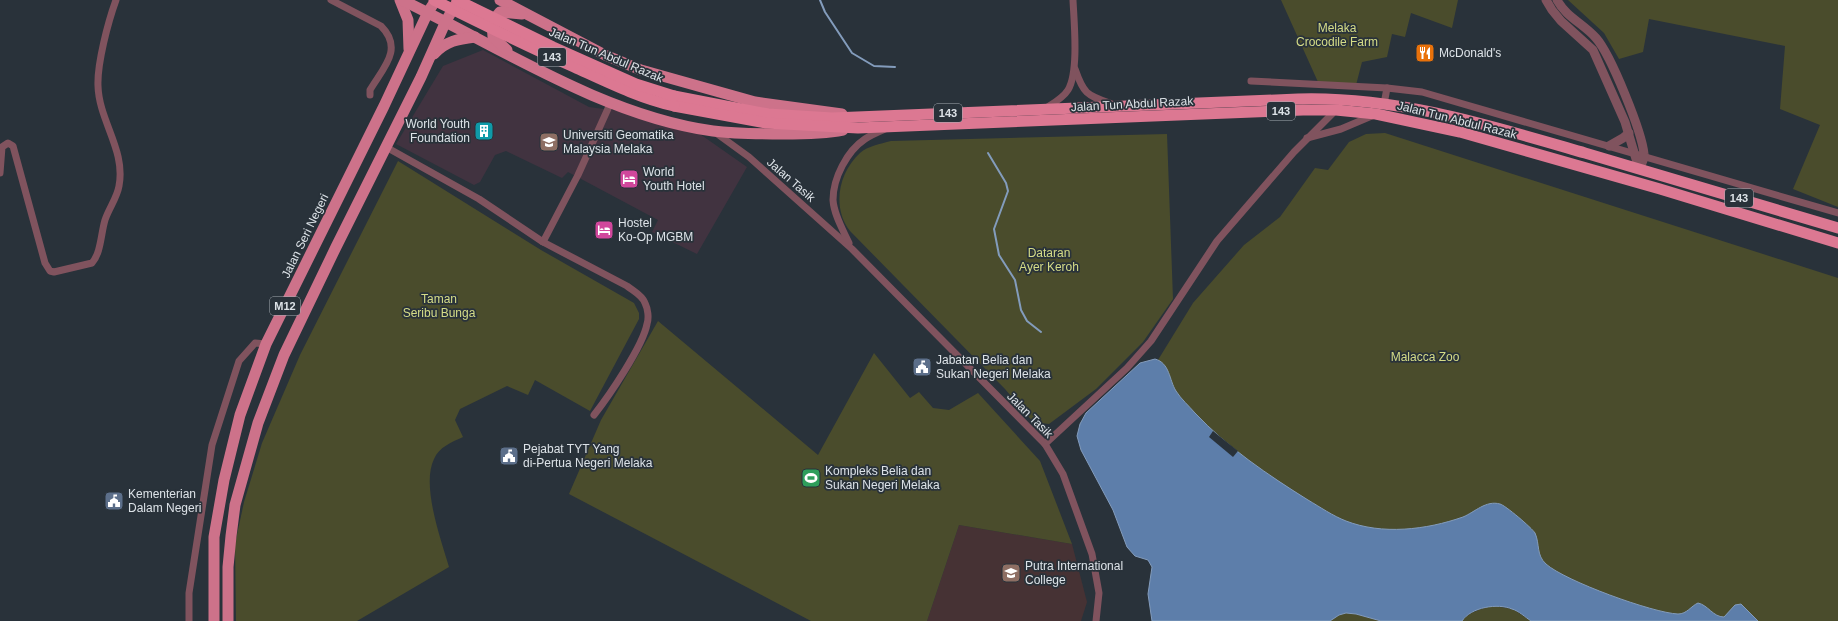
<svg xmlns="http://www.w3.org/2000/svg" width="1838" height="621" font-family="Helvetica,sans-serif">
<style>
.commercial{fill:#413340}
.education{fill:#463234}
.green{fill:#4a4c2c}
.water{fill:#5d7eaa;stroke:#839cbc}
.pier{fill:#29323a}
.lines{fill:none;stroke-linecap:round;stroke-linejoin:round}
.stream{stroke:#839cbc;stroke-width:2}
.minor{stroke:#80535e;stroke-width:7}
.tertiary{stroke:#80535e;stroke-width:9}
.primary{stroke:#cd728a;stroke-width:11}
.trunk{stroke:#dc7892;stroke-width:11}
.trunk-bridge{stroke:#dc7892;stroke-width:11}
.labels{text-anchor:middle;stroke-width:3.5;stroke-linejoin:round;paint-order:stroke}
.shield{fill:#29323a;stroke:#a6adb3;stroke-width:1}
.shield-label{font-size:11px;font-weight:bold;fill:#dce2e7}
.park-label{font-size:12px;fill:#d5dc87;stroke:#29323a}
.poi-label{font-size:12px;fill:#dce2e7;stroke:#29323a;text-anchor:start}
.street-label{font-size:12px;fill:#dce2e7;stroke:#29323a}
</style>
<rect width="100%" height="100%" fill="#29323a"/>
<path class="commercial" d="M 483,50 L 589,107 L 619,111 L 697,132 L 747,167 L 697,254 L 652,232 L 658,220 L 568,172 L 562,178 L 506,151 L 495,155 L 480,182 L 474,185 L 396,144 L 443,66 Z"/>
<path class="education" d="M 959,525 L 1072,544 L 1087,602 L 1081,621 L 927,621 Z"/>
<g class="green">
<path d="M 1281,0 L 1458,0 L 1452,28 L 1411,13 L 1405,37 L 1392,34 L 1387,57 L 1362,62 L 1356,85 L 1318,82 Z"/>
<path d="M 1568,0 L 1838,0 L 1838,207 L 1793,189 L 1820,125 L 1780,109 L 1785,46 L 1649,19 L 1643,52 L 1619,59 L 1604,33 Z"/>
<path d="M 1385,133 L 1838,278 L 1838,621 L 1620,621 L 1314,559 L 1142,386 L 1193,303 L 1244,245 L 1280,217 L 1315,168 L 1328,170 L 1349,142 L 1366,134 Z"/>
<path d="M 1167,134 L 1173,299 L 1143,342 L 1096,389 L 1049,424 L 1033,422 L 1005,389 L 850,231 C 832,208 838,173 860,153 C 868,146 880,144 891,141 Z"/>
<path d="M 398,161 L 541,250 L 634,303 L 639,313 L 639,319 L 590,411 L 535,380 L 528,395 L 507,386 L 460,409 L 455,420 L 463,437 C 452,442 439,447 434,459 C 421,486 441,539 449,567 L 357,621 L 236,621 L 235,544 L 244,502 L 262,443 L 300,355 Z"/>
<path d="M 658,321 L 818,455 L 874,353 L 910,398 L 919,392 L 933,408 L 949,410 L 978,393 L 1040,461 L 1072,544 L 959,525 L 927,621 L 811,621 L 569,494 L 601,420 Z"/>
<path d="M 1493,606 L 1513,609 L 1531,621 L 1462,621 C 1468,612 1483,608 1493,606 Z"/>
<path d="M 1346,613 L 1356,614 L 1381,621 L 1330,621 L 1339,615 Z"/>
</g>
<path class="water" d="M 1155,359 C 1170,363 1169,380 1176,391 C 1181,399 1189,406 1195,413 C 1228,448 1268,475 1308,500 C 1320,507 1333,516 1346,521 C 1382,535 1426,530 1463,517 C 1475,512 1486,500 1500,504 C 1505,505 1532,528 1535,533 C 1540,544 1536,555 1546,564 C 1565,581 1653,613 1678,614 C 1687,614 1691,606 1698,603 C 1708,605 1713,617 1724,617 L 1735,605 L 1741,604 L 1758,621 L 1531,621 C 1525,617 1519,611 1512,609 C 1498,603 1471,607 1462,621 L 1381,621 L 1356,614 L 1346,613 L 1339,615 L 1330,621 L 1152,621 L 1148,594 L 1152,567 L 1148,560 L 1135,556 L 1127,547 L 1113,510 L 1081,450 L 1077,436 L 1080,424 L 1086,413 L 1140,363 Z"/>
<path class="pier" d="M 1213,431 L 1238,451 L 1233,457 L 1209,437 Z"/>
<g class="lines">
<g class="stream">
<path d="M 820,0 L 825,12 L 852,53 L 874,66 L 895,67"/>
<path d="M 988,153 L 1006,183 L 1008,191 L 994,229 L 999,255 L 1015,280 L 1021,310 L 1027,321 L 1041,332"/>
</g>
<g class="minor">
<path d="M 331,0 L 381,26 C 404,49 383,68 370,90 L 370,95"/>
<path d="M 1075,69 C 1084,95 1087,95 1112,104"/>
<path d="M 1251,81 L 1387,88 L 1422,92 L 1838,213"/>
<path d="M 1384,104 L 1387,88"/>
<path d="M 1046,108 C 1054,103 1063,98 1068,90 C 1079,72 1074,22 1073,0"/>
<path d="M 716,133 L 749,157 L 852,249 L 1045,444 L 1063,474 L 1092,554 L 1099,593 L 1096,621"/>
<path d="M 1307,138 L 1341,129 L 1374,115"/>
<path d="M 386,147 L 479,199 L 543,242 L 627,286 C 633,291 642,295 645,303 C 648,309 649,318 647,324 C 643,346 609,396 594,415"/>
<path d="M 0,173 L 2,147 L 8,143 L 13,146 L 45,263 L 50,271 L 54,272 L 92,263 C 101,253 101,233 105,220 C 109,208 117,198 119,186 C 126,150 99,121 98,86 C 97,64 108,22 116,0"/>
<path d="M 543,242 L 578,175 L 611,102"/>
<path d="M 849,243 C 843,230 834,215 833,200 C 833,178 847,151 865,139 C 871,135 878,132 885,129"/>
<path d="M 1045,444 L 1127,368 L 1151,341 L 1217,241 L 1294,152 L 1336,110"/>
<path d="M 189,621 L 189,593 L 212,445 L 239,361 L 255,343 L 266,344"/>
</g>
<g class="tertiary">
<path d="M 1546,0 L 1552,10 L 1561,21 L 1593,50 L 1625,122 L 1639,169"/>
<path d="M 1557,0 C 1566,17 1584,24 1596,38 C 1611,55 1642,132 1644,154 C 1645,159 1641,165 1639,169"/>
<path d="M 1609,146 L 1623,138 L 1629,133"/>
</g>
<g class="primary">
<path d="M 400,0 L 408,20 L 409,49"/>
<path d="M 402,0 C 500,47 604,116 713,131 C 736,134 760,134 783,134 C 803,134 824,134 843,130"/>
<path d="M 500,0 L 605,55 L 641,70 L 755,102 L 842,114"/>
<path d="M 507,50 L 493,37 L 492,22 L 500,12 L 522,14"/>
<path d="M 434,54 C 446,41 458,39 475,37"/>
<path d="M 214,621 L 214,537 L 224,480 L 240,415 L 266,344 L 384,106 L 428,12 L 436,0"/>
<path d="M 228,621 L 228,567 L 231,536 L 235,505 L 258,423 L 284,355 L 336,247 L 421,77 L 446,21 L 457,2"/>
</g>
<g class="trunk">
<path d="M 674,96 L 768,114 L 832,118 L 1298,99 C 1397,96 1492,126 1585,153 C 1670,178 1754,203 1838,228"/>
<path d="M 674,106 L 766,123 L 858,128 L 1303,110 L 1336,110 L 1376,114 L 1460,132 L 1660,189 L 1838,243"/>
</g>
<g class="trunk-bridge">
<path d="M 434,0 C 480,23 527,46 574,67 C 607,82 639,98 674,106"/>
<path d="M 457,0 L 553,47 L 636,84 L 674,96"/>
</g>
</g>
<defs>
<g id="restaurant-square" transform="scale(1)"><rect x="-9" y="-9" width="18" height="18" rx="4" fill="#e8710a" stroke="#29323a"/><path d="M-5-6h1v4h1v-4h1v4h1v-4h1v5L-1.5 .5V6h-2V.5L-5-1ZM5-6V6H3V1.5H1.5Q1.5-4 5-6Z" fill="#fff"/></g>
<g id="building-square" transform="scale(1)"><rect x="-9" y="-9" width="18" height="18" rx="4" fill="#0f9aa8" stroke="#29323a"/><path d="M-4-6H4V6H1V3H-1V6H-4ZM-2.5-4.3h1.7v1.8h-1.7ZM.8-4.3h1.7v1.8H.8ZM-2.5-1h1.7V.8h-1.7ZM.8-1h1.7V.8H.8Z" fill="#fff"/></g>
<g id="university-square" transform="scale(1)"><rect x="-9" y="-9" width="18" height="18" rx="4" fill="#8d6e63" stroke="#29323a"/><path d="M0-5L7-2L0 1L-7-2ZM-4 1L0 2.5L4 1V4Q0 6-4 4Z" fill="#fff"/></g>
<g id="hotel-square" transform="scale(1)"><rect x="-9" y="-9" width="18" height="18" rx="4" fill="#d1479c" stroke="#29323a"/><path d="M-6-4.5h1.5V1H6V5H4.5V3h-9V5H-6ZM-4 0a1.8 1.8 0 1 1 3.6 0ZM.5 0V-2.5h3Q6-2.5 6 0Z" fill="#fff"/></g>
<g id="civic-square" transform="scale(1)"><rect x="-9" y="-9" width="18" height="18" rx="4" fill="#5c6f8a" stroke="#29323a"/><path d="M-.6-6.5H3V-4.5H.6V-3L4-1V1h2V6H-6V1h2V-1L-.6-3ZM-1.2 2.5V6h2.4V2.5Z" fill="#fff"/></g>
<g id="stadium-square" transform="scale(1)"><rect x="-9" y="-9" width="18" height="18" rx="4" fill="#2e9e5b" stroke="#29323a"/><path d="M0-5a6.5 5 0 1 0 0 10a6.5 5 0 1 0 0-10ZM-3.5-1.8h7v3.6h-7Z" fill="#fff"/></g>
</defs>
<g fill-rule="evenodd">
<use href="#restaurant-square" x="1425" y="53"/>
<use href="#building-square" x="484" y="131"/>
<use href="#university-square" x="549" y="142"/>
<use href="#hotel-square" x="629" y="179"/>
<use href="#hotel-square" x="604" y="230"/>
<use href="#civic-square" x="922" y="367"/>
<use href="#civic-square" x="509" y="456"/>
<use href="#stadium-square" x="811" y="478"/>
<use href="#civic-square" x="114" y="501"/>
<use href="#university-square" x="1011" y="573"/>
</g>
<g class="labels">
<g class="shield">
<rect x="538" y="48" width="28" height="18" rx="3"/>
<rect x="1267" y="102" width="28" height="18" rx="3"/>
<rect x="934" y="104" width="28" height="18" rx="3"/>
<rect x="1725" y="189" width="28" height="18" rx="3"/>
<rect x="270" y="297" width="30" height="18" rx="3"/>
</g>
<g class="shield-label">
<text x="552" y="61">143</text>
<text x="1281" y="115">143</text>
<text x="948" y="117">143</text>
<text x="1739" y="202">143</text>
<text x="285" y="310">M12</text>
</g>
<g class="park-label">
<text x="1337" y="32">Melaka<tspan x="1337" dy="14">Crocodile Farm</tspan></text>
<text x="1049" y="257">Dataran<tspan x="1049" dy="14">Ayer Keroh</tspan></text>
<text x="439" y="303">Taman<tspan x="439" dy="14">Seribu Bunga</tspan></text>
<text x="1425" y="361">Malacca Zoo</text>
</g>
<g class="poi-label">
<text x="1439" y="57">McDonald's</text>
<text x="470" y="128" text-anchor="end">World Youth<tspan x="470" dy="14">Foundation</tspan></text>
<text x="563" y="139">Universiti Geomatika<tspan x="563" dy="14">Malaysia Melaka</tspan></text>
<text x="643" y="176">World<tspan x="643" dy="14">Youth Hotel</tspan></text>
<text x="618" y="227">Hostel<tspan x="618" dy="14">Ko-Op MGBM</tspan></text>
<text x="936" y="364">Jabatan Belia dan<tspan x="936" dy="14">Sukan Negeri Melaka</tspan></text>
<text x="523" y="453">Pejabat TYT Yang<tspan x="523" dy="14">di-Pertua Negeri Melaka</tspan></text>
<text x="825" y="475">Kompleks Belia dan<tspan x="825" dy="14">Sukan Negeri Melaka</tspan></text>
<text x="128" y="498">Kementerian<tspan x="128" dy="14">Dalam Negeri</tspan></text>
<text x="1025" y="570">Putra International<tspan x="1025" dy="14">College</tspan></text>
</g>
<g class="street-label">
<text transform="translate(606 55) rotate(23)" y="4">Jalan Tun Abdul Razak</text>
<text transform="translate(1132 104) rotate(-3)" y="4">Jalan Tun Abdul Razak</text>
<text transform="translate(1457 120) rotate(14)" y="4">Jalan Tun Abdul Razak</text>
<text transform="translate(791 180) rotate(41)" y="4">Jalan Tasik</text>
<text transform="translate(305 236) rotate(-64)" y="4">Jalan Seri Negeri</text>
<text transform="translate(1030 415) rotate(45)" y="4">Jalan Tasik</text>
</g>
</g>
</svg>
